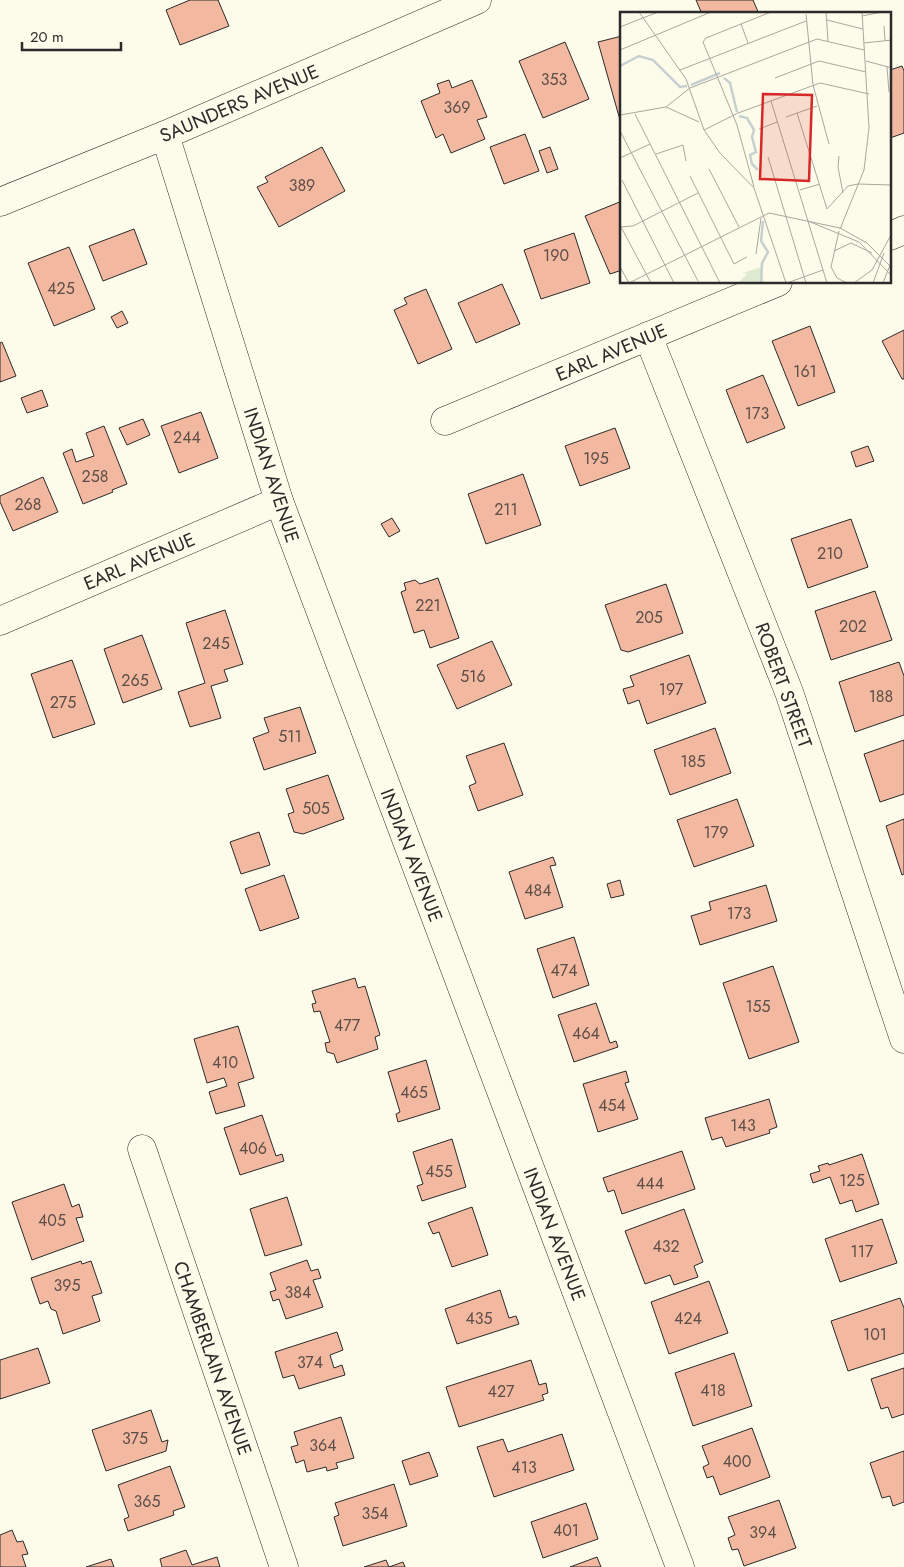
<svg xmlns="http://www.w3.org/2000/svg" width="904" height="1567" font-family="Jost,sans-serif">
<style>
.building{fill:#f2b8a0;stroke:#2b2b2b}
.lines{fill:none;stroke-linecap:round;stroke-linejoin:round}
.minor-casing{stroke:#2b2b2b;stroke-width:29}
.minor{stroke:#fdfbea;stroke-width:28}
.labels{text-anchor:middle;stroke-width:4;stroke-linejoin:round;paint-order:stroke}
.number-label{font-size:16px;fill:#5d4e48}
.street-label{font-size:19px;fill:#2b2b2b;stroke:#fdfbea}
.inset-river{fill:none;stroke:#c7d0d0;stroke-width:2.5}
.inset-road{fill:none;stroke:#a9a89e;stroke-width:1}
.view{fill:#d62828;fill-opacity:0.15;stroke:#d62828;stroke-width:2.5}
.inset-edge{fill:none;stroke:#2b2b2b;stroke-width:2.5}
</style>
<rect width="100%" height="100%" fill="#fdfbea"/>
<g class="building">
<path d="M 190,0 L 218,0 L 229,26 L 180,45 L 166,10 Z"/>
<path d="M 696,0 L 753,0 L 759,14 L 702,14 Z"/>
<path d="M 622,36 L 622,119 L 620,120 L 598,42 Z"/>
<path d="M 565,42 L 589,99 L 543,118 L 519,61 Z"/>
<path d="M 902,66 L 904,71 L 904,133 L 890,138 L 890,70 Z"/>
<path d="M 449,80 L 452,88 L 472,80 L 487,117 L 477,120 L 485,139 L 451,153 L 443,134 L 436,138 L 421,101 L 440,93 L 437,84 Z"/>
<path d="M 525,134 L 539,171 L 504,184 L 490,147 Z"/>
<path d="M 322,147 L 345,191 L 279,227 L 257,187 L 268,182 L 265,177 Z"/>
<path d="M 550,147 L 558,169 L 547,173 L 539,151 Z"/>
<path d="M 622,201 L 622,270 L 610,274 L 585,216 Z"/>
<path d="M 134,229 L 147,264 L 103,281 L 89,246 Z"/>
<path d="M 574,233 L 590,283 L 541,299 L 524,250 Z"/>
<path d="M 69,247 L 95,309 L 54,326 L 28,263 Z"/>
<path d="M 502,284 L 520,324 L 476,343 L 458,303 Z"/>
<path d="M 426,289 L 452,349 L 418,364 L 394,310 L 407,304 L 404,298 Z"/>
<path d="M 122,311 L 128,323 L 117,328 L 111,317 Z"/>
<path d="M 810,326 L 835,392 L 798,406 L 772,341 Z"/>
<path d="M 904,330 L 904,379 L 902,379 L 882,341 Z"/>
<path d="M 2,342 L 16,376 L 0,382 L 0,343 Z"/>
<path d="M 763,375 L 785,428 L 747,443 L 726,390 Z"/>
<path d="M 42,390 L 48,406 L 27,413 L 21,398 Z"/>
<path d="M 201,412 L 218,458 L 179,473 L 161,426 Z"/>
<path d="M 143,419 L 150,435 L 127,445 L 119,428 Z"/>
<path d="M 104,426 L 127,484 L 112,490 L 113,492 L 83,504 L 63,453 L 72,449 L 76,462 L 94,456 L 86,433 Z"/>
<path d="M 615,428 L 630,468 L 580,486 L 565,446 Z"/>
<path d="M 868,446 L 874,461 L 856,467 L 851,452 Z"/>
<path d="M 523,474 L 541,525 L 486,544 L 468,494 Z"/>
<path d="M 43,477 L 58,512 L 13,531 L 0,502 L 0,496 Z"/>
<path d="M 392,518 L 400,531 L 389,537 L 381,524 Z"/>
<path d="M 851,519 L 868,567 L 808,588 L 791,539 Z"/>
<path d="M 438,578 L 459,638 L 430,648 L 424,630 L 414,633 L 401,592 L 406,590 L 404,583 L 415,580 L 420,584 Z"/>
<path d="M 666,584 L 683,633 L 628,652 L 621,650 L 605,605 Z"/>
<path d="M 875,591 L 892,640 L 831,660 L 815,611 Z"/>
<path d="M 225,610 L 243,664 L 224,670 L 228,681 L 211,686 L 221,718 L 190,727 L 178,692 L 205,683 L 186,623 Z"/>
<path d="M 142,635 L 162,689 L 123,703 L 104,649 Z"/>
<path d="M 492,641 L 512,685 L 457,709 L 437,665 Z"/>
<path d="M 689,655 L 706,703 L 647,724 L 639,700 L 628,704 L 623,689 L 634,686 L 630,676 Z"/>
<path d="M 72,660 L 95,724 L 53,738 L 31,674 Z"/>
<path d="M 899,662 L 904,676 L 904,715 L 855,732 L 839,682 Z"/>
<path d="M 300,707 L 316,753 L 264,770 L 253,738 L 269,732 L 264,718 Z"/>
<path d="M 715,728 L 731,773 L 670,795 L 654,750 Z"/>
<path d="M 904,740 L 904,794 L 880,802 L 864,754 Z"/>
<path d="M 504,743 L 523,795 L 478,811 L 469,786 L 476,783 L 466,756 Z"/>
<path d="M 328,775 L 344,819 L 303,834 L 294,832 L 288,814 L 294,812 L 286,789 Z"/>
<path d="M 737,799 L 754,846 L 694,867 L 677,820 Z"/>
<path d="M 904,819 L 904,874 L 902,875 L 886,826 Z"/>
<path d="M 259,832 L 270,865 L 241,874 L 230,842 Z"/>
<path d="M 553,857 L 556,865 L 550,866 L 563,907 L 525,919 L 509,872 Z"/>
<path d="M 284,875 L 299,918 L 260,931 L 245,889 Z"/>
<path d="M 620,880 L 624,895 L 611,898 L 607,884 Z"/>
<path d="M 766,885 L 777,921 L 700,945 L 691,916 L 711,910 L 709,902 Z"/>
<path d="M 574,937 L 589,985 L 553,998 L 537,949 Z"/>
<path d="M 773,966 L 799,1042 L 749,1059 L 723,983 Z"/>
<path d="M 355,978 L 358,988 L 365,986 L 380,1035 L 375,1037 L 378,1049 L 337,1063 L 334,1054 L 327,1052 L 325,1043 L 330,1042 L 320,1011 L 314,1012 L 312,1004 L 316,1003 L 312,991 Z"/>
<path d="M 596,1003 L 610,1043 L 616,1041 L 618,1047 L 574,1062 L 558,1015 Z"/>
<path d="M 238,1026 L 254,1078 L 238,1083 L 245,1106 L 216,1114 L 209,1092 L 227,1086 L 224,1078 L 207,1083 L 194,1039 Z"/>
<path d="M 426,1060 L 440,1109 L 398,1122 L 396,1114 L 400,1112 L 388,1072 Z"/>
<path d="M 626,1071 L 629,1082 L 625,1083 L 638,1119 L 598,1132 L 583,1084 Z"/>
<path d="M 769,1099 L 777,1127 L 769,1130 L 770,1133 L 726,1147 L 722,1137 L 712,1140 L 705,1118 Z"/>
<path d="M 262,1115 L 276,1156 L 282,1154 L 284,1161 L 240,1175 L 224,1128 Z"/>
<path d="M 452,1139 L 466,1187 L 422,1201 L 417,1186 L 423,1184 L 413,1152 Z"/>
<path d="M 682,1151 L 695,1189 L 622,1214 L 614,1190 L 608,1192 L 603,1178 Z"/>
<path d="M 862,1154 L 879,1204 L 856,1212 L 852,1200 L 840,1204 L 830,1177 L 813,1183 L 810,1174 L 820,1171 L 818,1166 L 828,1163 L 829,1165 Z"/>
<path d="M 64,1184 L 72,1207 L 79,1204 L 83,1217 L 76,1218 L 84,1241 L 32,1260 L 12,1202 Z"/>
<path d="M 287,1197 L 302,1245 L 265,1256 L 250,1209 Z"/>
<path d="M 472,1207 L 488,1255 L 452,1267 L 439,1232 L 433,1234 L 428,1223 Z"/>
<path d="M 684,1209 L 703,1262 L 694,1266 L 698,1277 L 674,1285 L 670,1275 L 645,1284 L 625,1231 Z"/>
<path d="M 882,1219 L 897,1263 L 840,1282 L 825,1239 Z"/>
<path d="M 307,1260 L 311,1271 L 318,1269 L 321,1278 L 313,1280 L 323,1307 L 286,1319 L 279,1299 L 273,1301 L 270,1292 L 276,1290 L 270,1273 Z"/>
<path d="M 81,1261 L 82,1264 L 91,1261 L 102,1293 L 92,1296 L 100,1321 L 63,1334 L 56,1311 L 51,1309 L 48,1301 L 40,1304 L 31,1278 Z"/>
<path d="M 709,1281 L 728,1333 L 669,1354 L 651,1302 Z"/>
<path d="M 500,1290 L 509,1318 L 516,1316 L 519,1324 L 457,1344 L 445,1309 Z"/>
<path d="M 900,1298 L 904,1308 L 904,1353 L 848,1371 L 831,1321 Z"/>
<path d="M 337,1332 L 343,1350 L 330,1355 L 334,1368 L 342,1365 L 345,1375 L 299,1389 L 294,1375 L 283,1378 L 275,1352 Z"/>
<path d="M 38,1348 L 50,1383 L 0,1399 L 0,1360 Z"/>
<path d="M 734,1353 L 752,1406 L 693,1426 L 675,1373 Z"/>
<path d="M 531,1360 L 539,1385 L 546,1383 L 548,1393 L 542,1395 L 544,1400 L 459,1427 L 446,1387 Z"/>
<path d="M 904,1368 L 904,1414 L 892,1418 L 888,1407 L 881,1409 L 871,1379 Z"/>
<path d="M 151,1410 L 162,1442 L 168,1440 L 166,1451 L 106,1471 L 92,1430 Z"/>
<path d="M 341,1417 L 354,1458 L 336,1463 L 338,1468 L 327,1471 L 326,1467 L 307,1472 L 304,1460 L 296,1463 L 291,1447 L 298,1445 L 294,1432 Z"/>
<path d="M 752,1428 L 770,1477 L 720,1495 L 713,1476 L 707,1478 L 703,1467 L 709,1464 L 702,1446 Z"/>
<path d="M 562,1434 L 574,1470 L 494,1497 L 477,1447 L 503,1439 L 508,1452 Z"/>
<path d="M 904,1451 L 904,1502 L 893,1506 L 890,1496 L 882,1498 L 870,1463 Z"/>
<path d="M 429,1452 L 438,1476 L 410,1485 L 402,1461 Z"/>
<path d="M 170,1466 L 185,1507 L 173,1511 L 174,1515 L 128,1531 L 124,1519 L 129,1517 L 118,1485 Z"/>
<path d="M 394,1484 L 407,1526 L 343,1546 L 334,1517 L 339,1515 L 335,1503 Z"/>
<path d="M 779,1500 L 796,1548 L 744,1566 L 738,1549 L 732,1550 L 728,1538 L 735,1535 L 728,1517 Z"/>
<path d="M 586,1503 L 598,1539 L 543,1558 L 531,1522 Z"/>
<path d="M 12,1530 L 17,1542 L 23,1541 L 28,1554 L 22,1555 L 26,1567 L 0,1567 L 0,1535 Z"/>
<path d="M 186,1550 L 192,1565 L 217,1557 L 220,1567 L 162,1567 L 160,1559 Z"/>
<path d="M 597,1557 L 601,1567 L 570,1567 Z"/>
<path d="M 111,1559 L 114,1567 L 86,1567 Z"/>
<path d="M 386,1560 L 389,1567 L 403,1562 L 405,1567 L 364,1567 Z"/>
</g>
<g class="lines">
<g class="minor-casing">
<g id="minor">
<path d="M 165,135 L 279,501 L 680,1567"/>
<path d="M 0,202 L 165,135 L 477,0"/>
<path d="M 890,236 L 904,230"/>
<path d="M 648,336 L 789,692 L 904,1039"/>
<path d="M 445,421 L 778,282"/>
<path d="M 0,621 L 279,501"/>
<path d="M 142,1149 L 284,1567"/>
</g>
</g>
<use href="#minor" class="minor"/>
</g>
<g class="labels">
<g class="number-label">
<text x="554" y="85">353</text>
<text x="457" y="113">369</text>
<text x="302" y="191">389</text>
<text x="556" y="261">190</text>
<text x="61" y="294">425</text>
<text x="805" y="377">161</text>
<text x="757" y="419">173</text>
<text x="187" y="443">244</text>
<text x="596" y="464">195</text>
<text x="95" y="482">258</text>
<text x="28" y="510">268</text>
<text x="506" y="515">211</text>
<text x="830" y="559">210</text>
<text x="428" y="611">221</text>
<text x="649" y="623">205</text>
<text x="853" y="632">202</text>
<text x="216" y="649">245</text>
<text x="473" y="682">516</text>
<text x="135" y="686">265</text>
<text x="671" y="695">197</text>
<text x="881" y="702">188</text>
<text x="63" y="708">275</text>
<text x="290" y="742">511</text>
<text x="693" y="767">185</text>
<text x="316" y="814">505</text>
<text x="716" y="838">179</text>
<text x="538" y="896">484</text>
<text x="739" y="919">173</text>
<text x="564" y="976">474</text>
<text x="758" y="1012">155</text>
<text x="347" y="1031">477</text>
<text x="586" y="1039">464</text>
<text x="225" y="1068">410</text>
<text x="414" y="1098">465</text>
<text x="612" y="1111">454</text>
<text x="743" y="1131">143</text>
<text x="253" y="1154">406</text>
<text x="439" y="1177">455</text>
<text x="852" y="1186">125</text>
<text x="650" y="1189">444</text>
<text x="52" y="1226">405</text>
<text x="666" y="1252">432</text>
<text x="862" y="1257">117</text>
<text x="67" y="1291">395</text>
<text x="298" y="1298">384</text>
<text x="479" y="1324">435</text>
<text x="688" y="1324">424</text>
<text x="875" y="1340">101</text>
<text x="310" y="1368">374</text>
<text x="713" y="1396">418</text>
<text x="501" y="1397">427</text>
<text x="135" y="1444">375</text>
<text x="323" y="1451">364</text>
<text x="737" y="1467">400</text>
<text x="524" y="1473">413</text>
<text x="147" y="1507">365</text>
<text x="375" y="1519">354</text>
<text x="566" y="1536">401</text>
<text x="763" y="1538">394</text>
</g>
<g class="street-label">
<text transform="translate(239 103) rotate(-23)" y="7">SAUNDERS AVENUE</text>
<text transform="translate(611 352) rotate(-23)" y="7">EARL AVENUE</text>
<text transform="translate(272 475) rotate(72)" y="7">INDIAN AVENUE</text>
<text transform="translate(139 561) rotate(-23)" y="7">EARL AVENUE</text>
<text transform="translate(784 685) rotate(70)" y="7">ROBERT STREET</text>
<text transform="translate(412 855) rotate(69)" y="7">INDIAN AVENUE</text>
<text transform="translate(555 1234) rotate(69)" y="7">INDIAN AVENUE</text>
<text transform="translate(213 1358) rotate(71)" y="7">CHAMBERLAIN AVENUE</text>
</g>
</g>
<g transform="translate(620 12)">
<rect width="271" height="271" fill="#fdfbea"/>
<path d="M 141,255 L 144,271 L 118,271 L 127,262 L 123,261 Z" fill="#deebd1"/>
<path class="inset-river" d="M 0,54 L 19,44 L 33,48 L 60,75 L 67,74M 104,66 L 110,71 L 117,100M 71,73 L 100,61M 119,104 L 127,106 L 134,118 L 132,125 L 136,140 L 130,143 L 132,152 L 138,158M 141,271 L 142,251 L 148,240 L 141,229 L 143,209"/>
<path class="inset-road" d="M 19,0 L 66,67 L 84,118 L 100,141 L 134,176 L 166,271M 206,0 L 208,29M 186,2 L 193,73 L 209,132M 242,4 L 262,0M 207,8 L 243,17M 121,12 L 128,31M 264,14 L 265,29M 0,15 L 38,0M 244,31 L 272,28M 0,38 L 91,0M 246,49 L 272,56M 267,55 L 269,80M 60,58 L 186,9M 155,66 L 199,49 L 246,60M 151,89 L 207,271M 46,95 L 70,76 L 197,27 L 244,38M 177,101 L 207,197 L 228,174 L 238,172M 15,102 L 100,271M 0,103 L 46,95 L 79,110M 166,105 L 197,94M 139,117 L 157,110M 84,118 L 118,101 L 200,71 L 249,82M 0,119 L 78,269M 36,142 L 63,133 L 66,149M 219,144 L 218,155 L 223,181M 148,145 L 186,271M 0,146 L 30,132M 89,157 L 119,215M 70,164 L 114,252 L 127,245M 2,168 L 54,271M 238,172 L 272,173M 134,175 L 117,113 L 83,30 L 86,26 L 151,0M 180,178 L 200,172M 188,209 L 239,230 L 272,264M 0,215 L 13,214 L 78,181M 1,215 L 31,271M 220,217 L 244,158 L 249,116 L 242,0M 219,219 L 211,255 L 217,266 L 227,271M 214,239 L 231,231 L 252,241M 136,242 L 141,206M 0,255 L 9,271M 9,271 L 149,201 L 220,216 L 247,231 L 270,254M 167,271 L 203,258M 234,271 L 252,258 L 272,221M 253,271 L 264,241M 263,271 L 272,248"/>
<path class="view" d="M 143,82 L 192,83 L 189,169 L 140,167 Z"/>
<rect width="271" height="271" class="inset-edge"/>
</g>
<path d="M22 42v8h99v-8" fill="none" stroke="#2b2b2b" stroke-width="2.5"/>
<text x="30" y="42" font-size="15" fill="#2b2b2b" stroke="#fdfbea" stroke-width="4" paint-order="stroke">20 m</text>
</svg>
